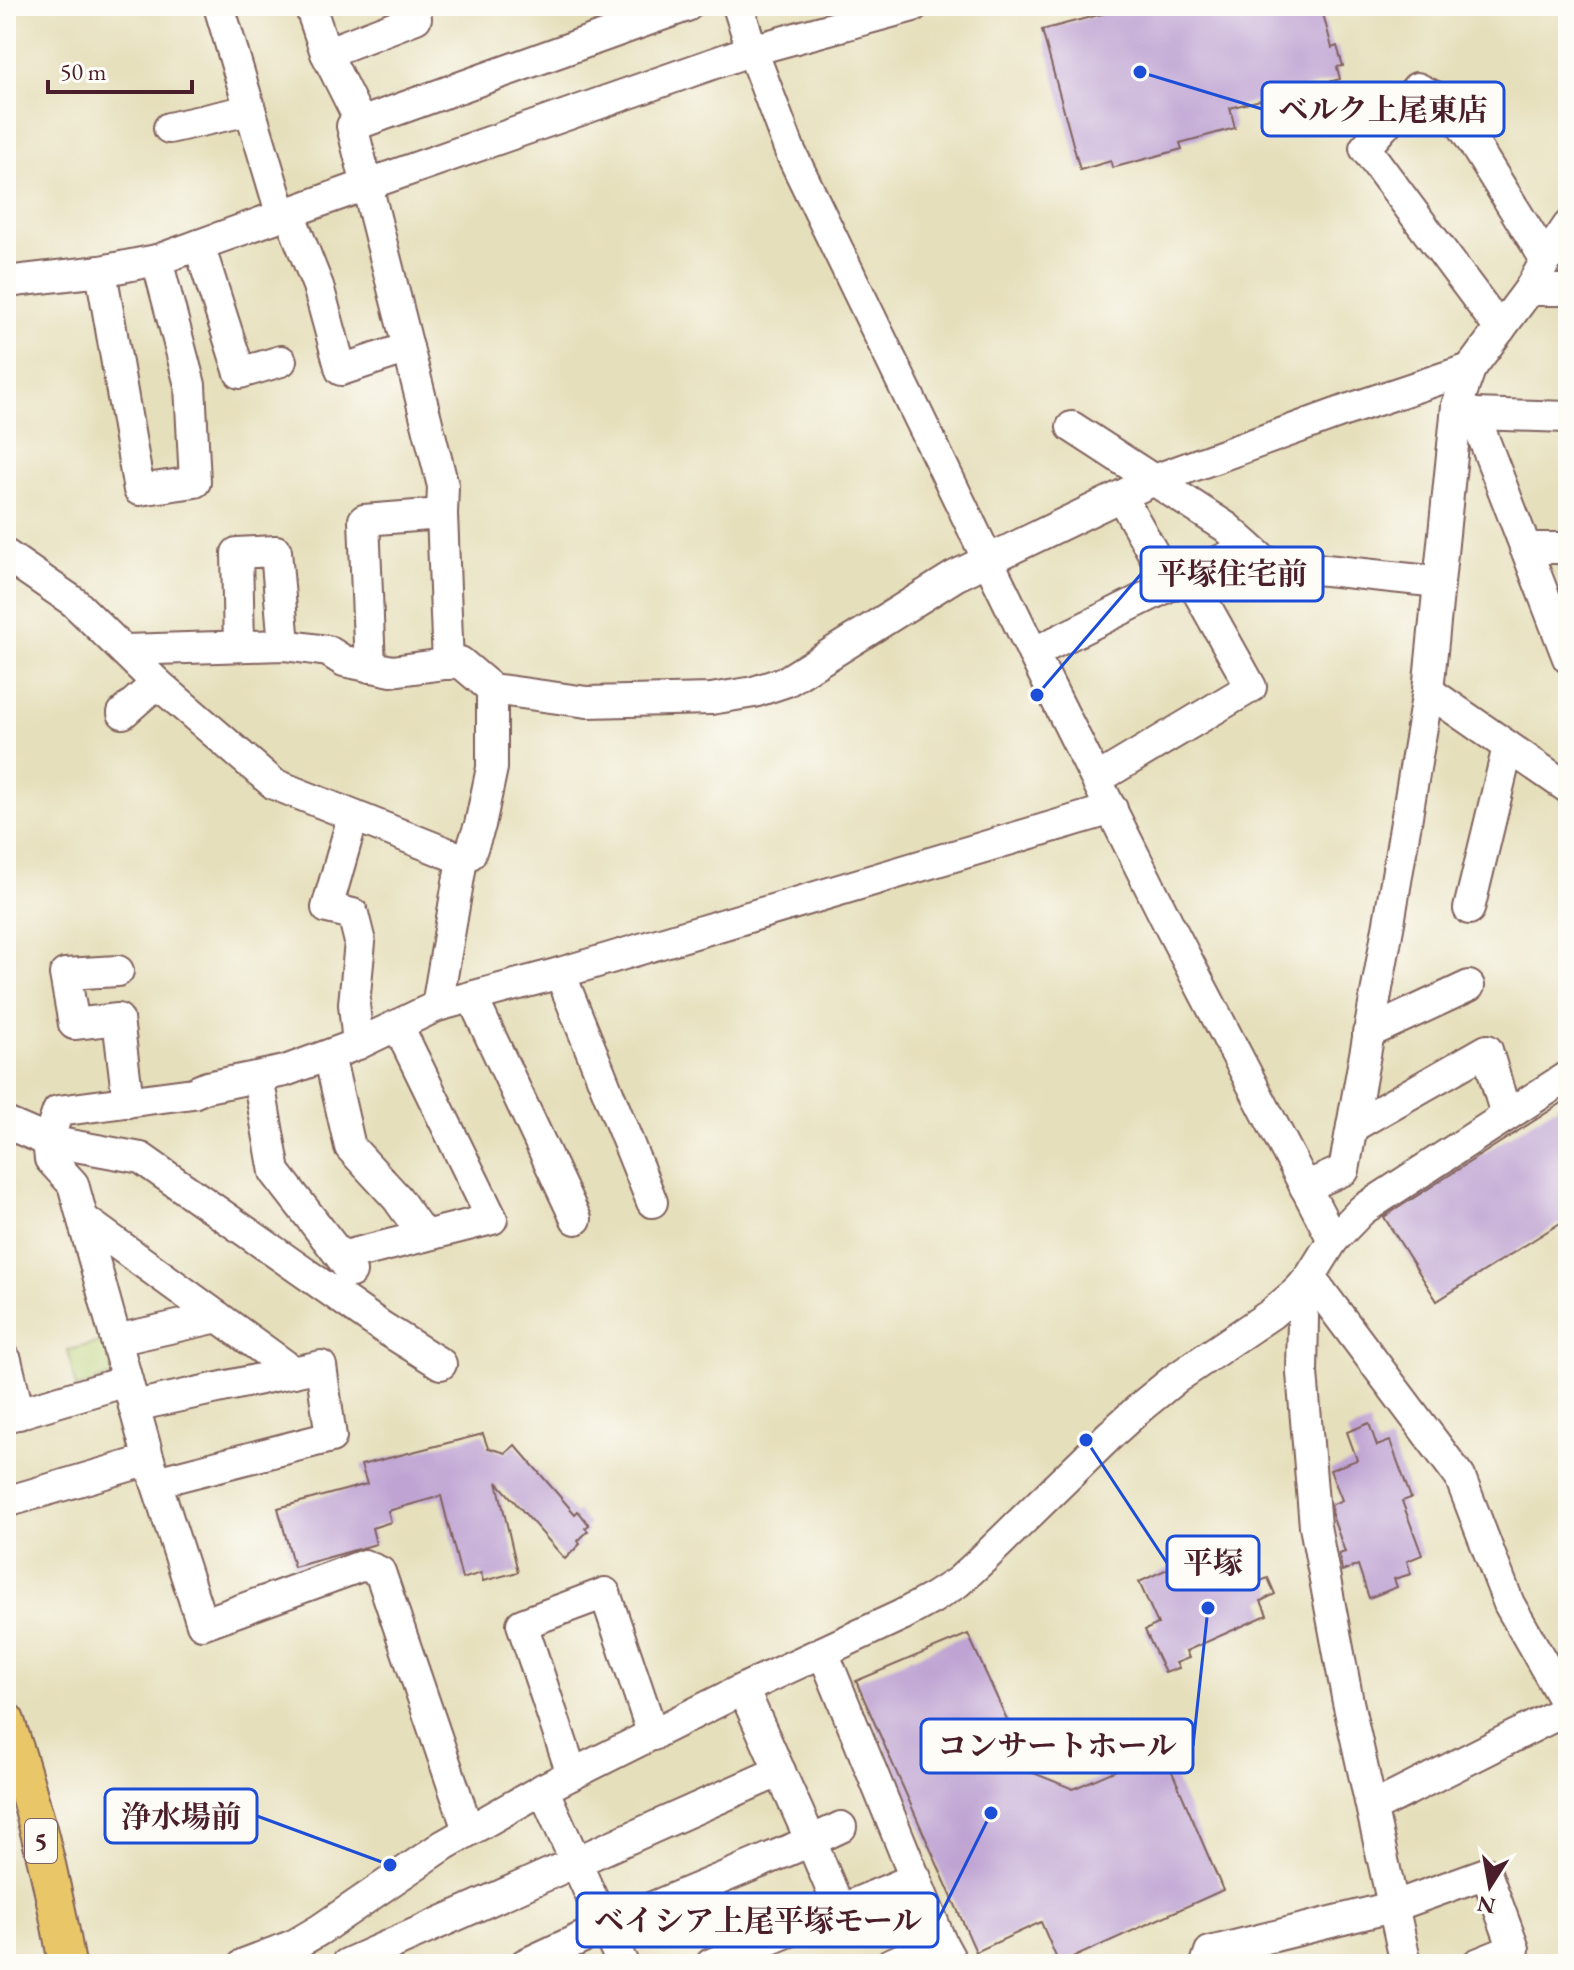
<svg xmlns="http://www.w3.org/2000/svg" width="1574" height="1970" font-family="'EB Garamond','Noto Serif JP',serif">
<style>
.park{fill:#b8cf74;stroke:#817750;stroke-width:2}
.building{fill:#bfa4d3}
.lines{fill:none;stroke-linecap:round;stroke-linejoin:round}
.minor-casing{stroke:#81625d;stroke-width:34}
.major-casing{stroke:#81625d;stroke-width:40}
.minor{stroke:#fff;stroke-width:30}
.major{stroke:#e9c769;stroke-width:36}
.labels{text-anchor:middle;stroke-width:8;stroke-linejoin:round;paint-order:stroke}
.shield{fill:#fdfcf7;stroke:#806168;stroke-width:2}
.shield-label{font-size:26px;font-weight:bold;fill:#4a1f2b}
.leader{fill:none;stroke:#1d4ed8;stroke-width:3}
.callout-dot{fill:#1d4ed8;stroke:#fdfcf7;stroke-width:3}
.callout{fill:#fdfcf7;stroke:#1d4ed8;stroke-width:3}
.callout-label{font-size:30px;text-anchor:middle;font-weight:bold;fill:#4a1f2b}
</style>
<rect width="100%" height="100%" fill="#fdfcf7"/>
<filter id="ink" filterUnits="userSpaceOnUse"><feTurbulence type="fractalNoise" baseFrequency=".0125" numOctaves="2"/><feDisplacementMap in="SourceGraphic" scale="16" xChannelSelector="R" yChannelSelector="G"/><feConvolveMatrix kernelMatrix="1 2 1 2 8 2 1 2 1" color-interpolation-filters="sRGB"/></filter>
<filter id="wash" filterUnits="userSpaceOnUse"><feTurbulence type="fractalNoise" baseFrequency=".006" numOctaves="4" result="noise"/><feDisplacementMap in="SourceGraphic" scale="32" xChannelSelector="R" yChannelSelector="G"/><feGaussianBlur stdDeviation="1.8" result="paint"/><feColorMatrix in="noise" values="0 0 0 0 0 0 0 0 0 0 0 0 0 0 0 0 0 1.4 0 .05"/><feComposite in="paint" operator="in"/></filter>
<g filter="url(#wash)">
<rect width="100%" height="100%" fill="#e6dfbb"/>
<path class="park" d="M 109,1340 L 118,1373 L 76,1389 L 68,1350 Z"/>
<g id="blocks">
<g class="building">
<path d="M 1116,6 L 1321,6 L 1332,48 L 1337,46 L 1343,66 L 1337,67 L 1340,79 L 1230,108 L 1235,128 L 1180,143 L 1182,149 L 1112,168 L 1111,161 L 1080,170 L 1042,30 L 1117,10 Z"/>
<path d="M 1568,1099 L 1568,1218 L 1437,1301 L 1384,1217 Z"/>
<path d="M 1369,1423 L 1377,1446 L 1390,1441 L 1411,1498 L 1402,1501 L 1422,1555 L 1407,1561 L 1411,1574 L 1394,1579 L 1397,1587 L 1369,1598 L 1358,1565 L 1342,1571 L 1339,1554 L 1345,1552 L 1332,1515 L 1331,1505 L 1342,1500 L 1330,1470 L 1357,1460 L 1347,1432 Z"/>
<path d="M 483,1434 L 488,1448 L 506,1453 L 515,1445 L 575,1514 L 578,1511 L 589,1525 L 585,1528 L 588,1531 L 578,1541 L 580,1544 L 565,1559 L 497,1482 L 518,1572 L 483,1581 L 481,1573 L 462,1579 L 441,1496 L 388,1511 L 391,1522 L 372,1528 L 376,1544 L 294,1567 L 278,1508 L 367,1484 L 361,1465 Z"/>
<path d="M 1194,1542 L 1200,1557 L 1235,1542 L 1253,1584 L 1268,1578 L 1275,1594 L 1261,1601 L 1267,1615 L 1186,1651 L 1189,1658 L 1176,1663 L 1179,1668 L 1165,1673 L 1145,1630 L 1158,1624 L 1139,1582 L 1174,1566 L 1168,1554 Z"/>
<path d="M 968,1634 L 1031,1772 L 1073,1789 L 1137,1761 L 1142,1770 L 1167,1760 L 1223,1890 L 1059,1964 L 1041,1922 L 976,1952 L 856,1681 Z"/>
</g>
</g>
</g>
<g filter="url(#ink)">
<use href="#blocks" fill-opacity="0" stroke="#81625d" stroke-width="2"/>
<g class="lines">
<g class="minor-casing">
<g id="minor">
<path d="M 219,6 L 282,216"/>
<path d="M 310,6 L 326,53 L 361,123"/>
<path d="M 738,6 L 752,50 L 790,151 L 1033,653 L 1171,929 L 1333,1240"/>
<path d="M 326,53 L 416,18 L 411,6"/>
<path d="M 169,128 L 250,110"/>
<path d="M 289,213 L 318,286 L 341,370 L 408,348"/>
<path d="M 199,245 L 240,373 L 281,361"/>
<path d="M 101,271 L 139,490 L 195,482 L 190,385 L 157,260"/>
<path d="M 6,282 L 101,271 L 157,260 L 366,185 L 752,50 L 913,6"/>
<path d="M 1529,290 L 1568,290"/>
<path d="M 1500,329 L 1365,148 L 1417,88 L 1449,104 L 1546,260"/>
<path d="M 1457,406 L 1474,414 L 1568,658"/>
<path d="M 1474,414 L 1568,417"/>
<path d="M 1072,427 L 1226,527 L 1264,561 L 1279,565 L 1439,582"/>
<path d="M 1121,496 L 1171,585"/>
<path d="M 1525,548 L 1568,548"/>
<path d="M 6,555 L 74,602 L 157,683 L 274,784 L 462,859"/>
<path d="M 239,646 L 237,553 L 276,551 L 284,645"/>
<path d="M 125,650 L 284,645 L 328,651 L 344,661 L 392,671 L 460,662 L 492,689 L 587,702 L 711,699 L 754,692 L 787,681 L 955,576 L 1154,480 L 1347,410 L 1470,369"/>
<path d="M 1033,653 L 1248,547"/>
<path d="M 448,664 L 442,514 L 443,486 L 352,126 L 687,6"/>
<path d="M 370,667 L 364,520 L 442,514"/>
<path d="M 1428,691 L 1568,788"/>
<path d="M 123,713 L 157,683"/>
<path d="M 1097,779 L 1251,687 L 1189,576"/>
<path d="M 353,817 L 327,908 L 353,914 L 360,942 L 354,1004 L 358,1044"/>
<path d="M 1469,909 L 1508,747"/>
<path d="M 118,971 L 65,974 L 74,1024 L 118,1019 L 128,1102"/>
<path d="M 560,973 L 652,1202"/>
<path d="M 472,997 L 576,1219"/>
<path d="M 437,1006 L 462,859 L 470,854 L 480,825 L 492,768 L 492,689"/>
<path d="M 1368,1033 L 1469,986"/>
<path d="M 329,1055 L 350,1147 L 397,1198 L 424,1236"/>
<path d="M 258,1077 L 275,1172 L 341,1257 L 351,1272 L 349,1272"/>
<path d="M 6,1123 L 48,1141 L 141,1158 L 382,1327 L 441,1364"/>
<path d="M 1352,1127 L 1487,1050 L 1506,1115"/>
<path d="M 1305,1187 L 1344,1170 L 1390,917 L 1428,691 L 1457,406 L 1470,369 L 1529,290 L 1553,248 L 1568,226"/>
<path d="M 83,1219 L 294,1372"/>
<path d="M 341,1257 L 492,1219 L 398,1026"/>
<path d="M 1310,1277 L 1460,1477 L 1509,1604 L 1568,1707"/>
<path d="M 1298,1291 L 1303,1317 L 1302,1373 L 1315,1526 L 1348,1702 L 1406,1964"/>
<path d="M 116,1340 L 218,1317"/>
<path d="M 6,1360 L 19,1414"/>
<path d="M 134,1406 L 321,1366 L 331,1437 L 156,1482"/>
<path d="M 6,1417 L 127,1381"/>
<path d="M 149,1460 L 73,1184 L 50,1159 L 48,1141 L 58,1111 L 193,1093 L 207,1087 L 285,1071 L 358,1044 L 437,1006 L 560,973 L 1112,809"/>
<path d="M 6,1502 L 149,1460 L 202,1624 L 364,1565 L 380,1572 L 468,1830"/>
<path d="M 823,1652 L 941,1942 L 953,1964"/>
<path d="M 572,1774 L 522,1624 L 605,1593 L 653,1735"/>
<path d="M 543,1789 L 605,1927 L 623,1964"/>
<path d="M 1372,1808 L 1568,1709"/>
<path d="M 840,1910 L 811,1841 L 841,1827"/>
<path d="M 244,1964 L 294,1945 L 321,1929 L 444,1845 L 543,1789 L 743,1689 L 902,1615 L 933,1598 L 958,1582 L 982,1560 L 1111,1434 L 1143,1405 L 1175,1379 L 1271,1314 L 1298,1291 L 1310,1277 L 1333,1240 L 1362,1210 L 1568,1076"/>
<path d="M 347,1964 L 780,1771"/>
<path d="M 525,1964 L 605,1927 L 811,1841 L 743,1689"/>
<path d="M 711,1964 L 916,1878"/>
<path d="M 890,1964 L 941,1942"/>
<path d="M 1206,1964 L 1210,1952 L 1392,1907 L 1486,1873 L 1514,1949 L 1477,1964"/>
</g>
</g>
<g class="major-casing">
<path id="major" d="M 6,1721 C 33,1800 53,1882 67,1964"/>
</g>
<use href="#minor" class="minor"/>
<use href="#major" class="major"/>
</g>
</g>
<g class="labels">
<rect class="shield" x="25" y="1819" width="32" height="44" rx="6"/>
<g class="shield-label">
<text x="41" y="1850">5</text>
</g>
</g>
<path class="leader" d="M1140 72L1262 109M1037 695L1141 574M1086 1440L1167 1563M1208 1608L1193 1746M390 1865L257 1816M991 1813L938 1920"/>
<g class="callout-dot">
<circle cx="1140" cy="72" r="8"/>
<circle cx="1037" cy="695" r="8"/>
<circle cx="1086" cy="1440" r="8"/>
<circle cx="1208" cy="1608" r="8"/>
<circle cx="390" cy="1865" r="8"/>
<circle cx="991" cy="1813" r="8"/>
</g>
<g class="callout">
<rect x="1262" y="82" width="242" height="54" rx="8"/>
<rect x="1141" y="547" width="182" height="54" rx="8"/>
<rect x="1167" y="1536" width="92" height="54" rx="8"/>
<rect x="921" y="1719" width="272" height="54" rx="8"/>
<rect x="105" y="1789" width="152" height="54" rx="8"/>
<rect x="577" y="1893" width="361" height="54" rx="8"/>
</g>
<g class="callout-label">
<text x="1383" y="120">ベルク上尾東店</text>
<text x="1232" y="584">平塚住宅前</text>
<text x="1213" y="1573">平塚</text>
<text x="1057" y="1756">コンサートホール</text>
<text x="181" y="1827">浄水場前</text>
<text x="758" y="1931">ベイシア上尾平塚モール</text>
</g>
<rect width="1574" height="1970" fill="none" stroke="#fdfcf7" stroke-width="32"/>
<g transform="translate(1490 1886) rotate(191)" stroke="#fdfcf7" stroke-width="6" paint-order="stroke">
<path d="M0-6L14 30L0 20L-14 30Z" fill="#4a1f2b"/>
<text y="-12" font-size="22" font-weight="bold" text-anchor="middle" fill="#4a1f2b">N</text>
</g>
<path d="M48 80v12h144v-12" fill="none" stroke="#4a1f2b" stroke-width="4"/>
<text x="60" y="80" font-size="24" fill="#4a1f2b" stroke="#fdfcf7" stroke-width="6" paint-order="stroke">50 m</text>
</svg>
